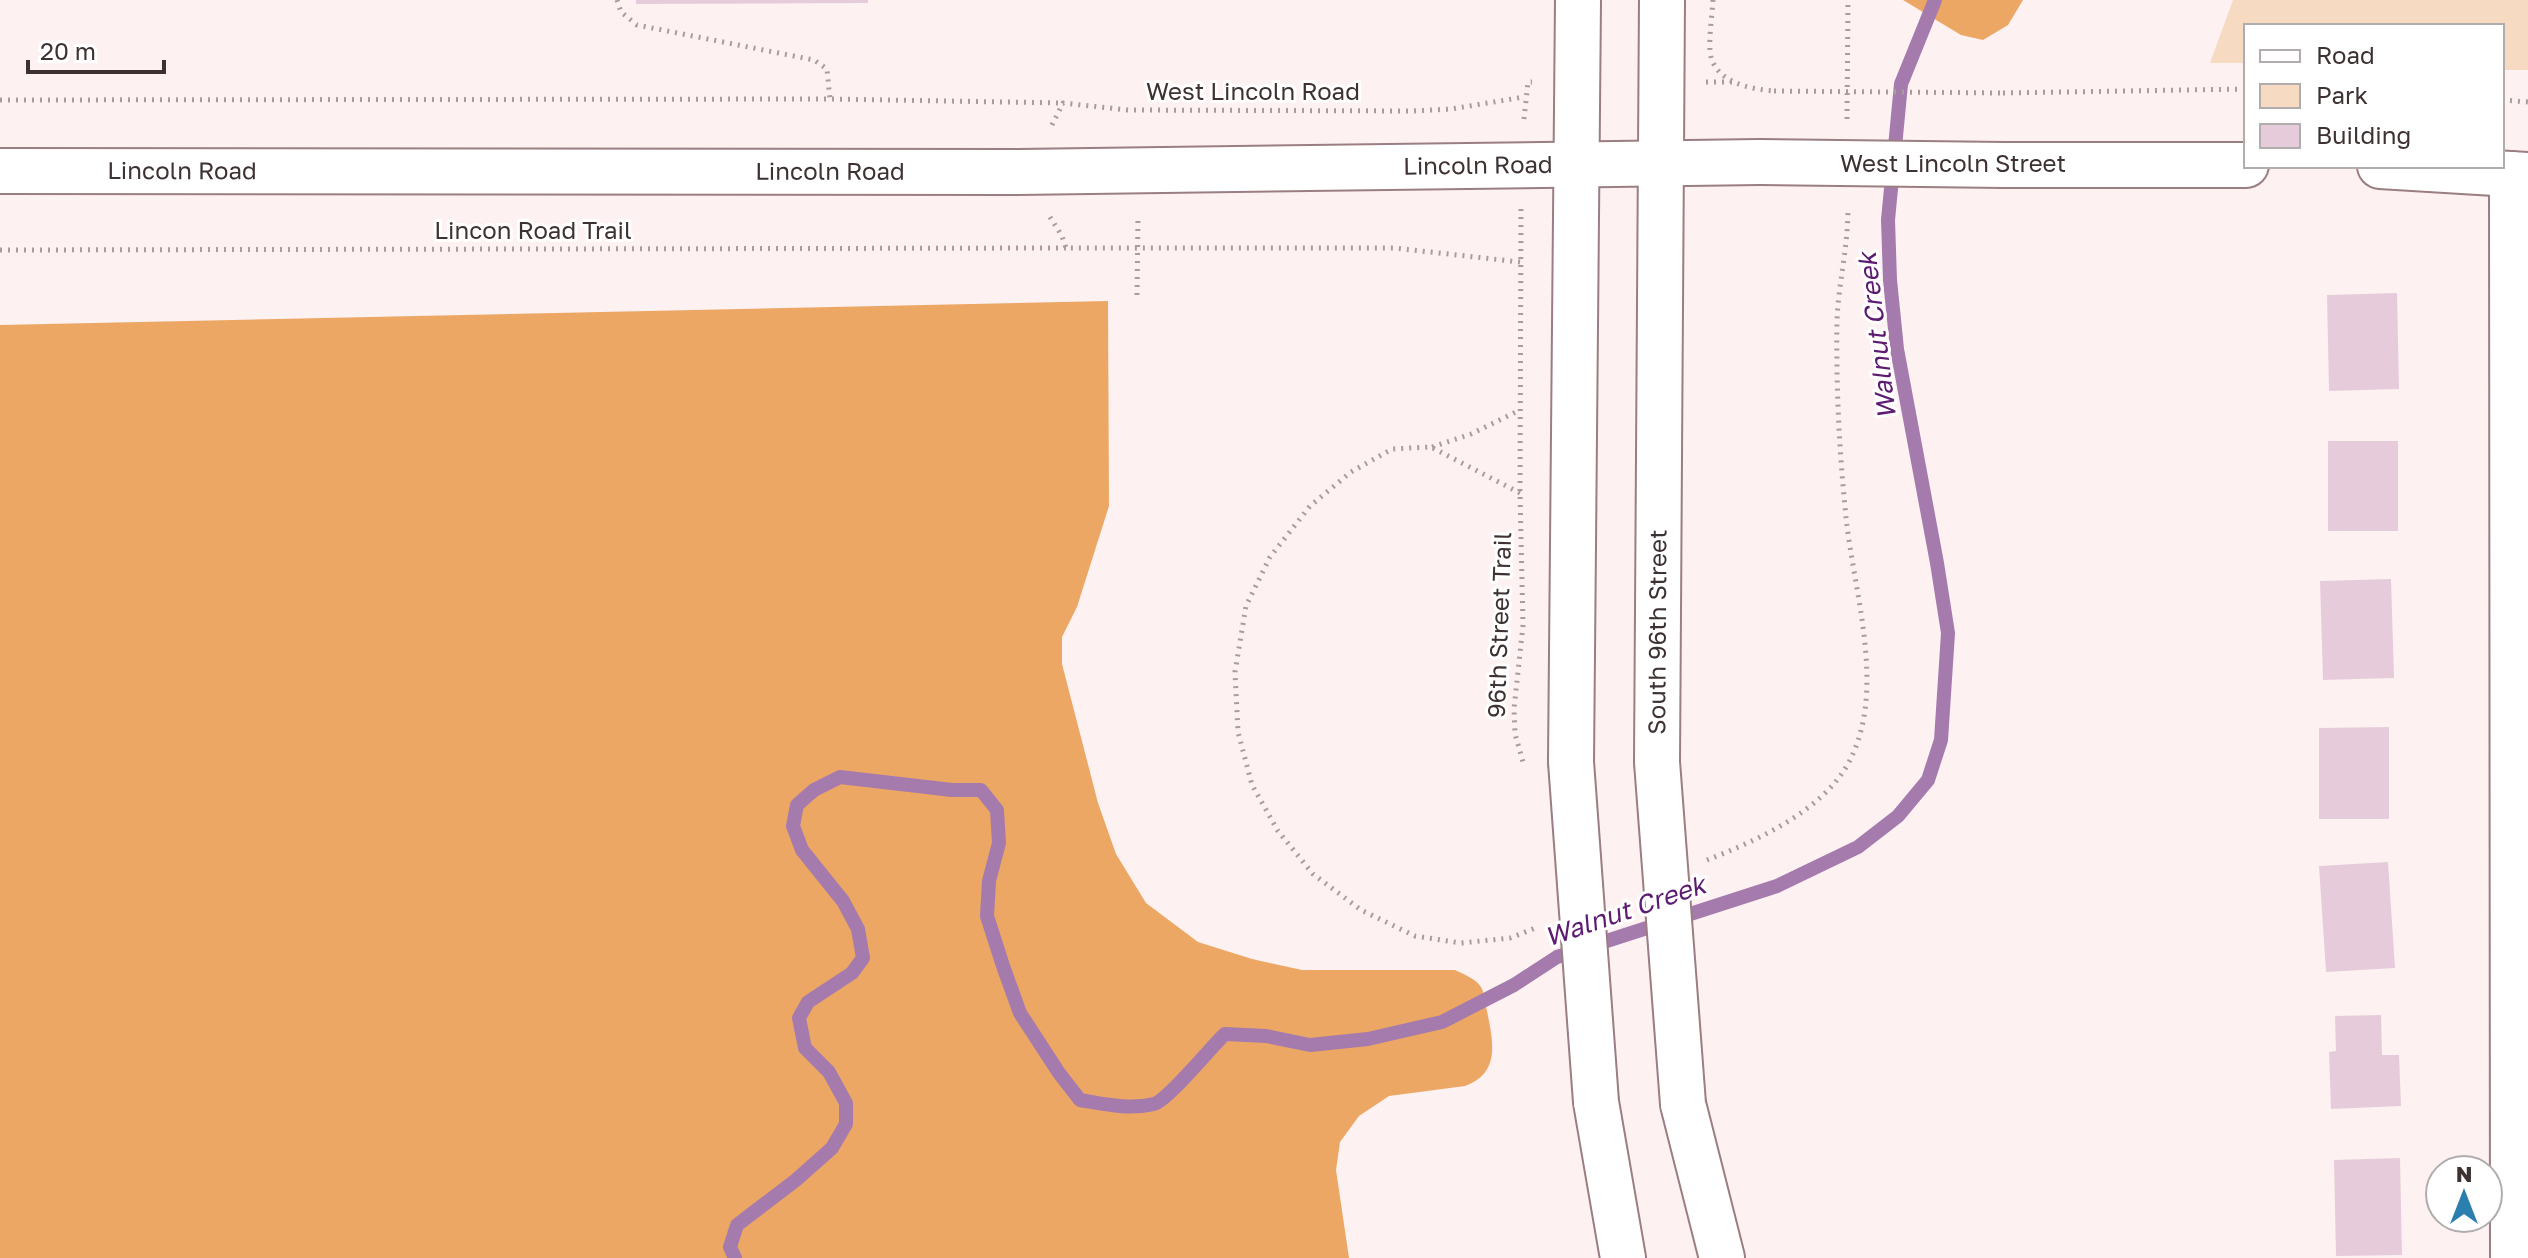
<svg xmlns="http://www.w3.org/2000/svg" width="2528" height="1258" font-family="'Golos Text',sans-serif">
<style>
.green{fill:#f6dac2}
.forest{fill:#eda765}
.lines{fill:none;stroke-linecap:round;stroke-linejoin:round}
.stream{stroke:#a57bae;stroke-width:14}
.building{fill:#e6ccda}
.minor-casing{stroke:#9a7e81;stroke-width:48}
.tertiary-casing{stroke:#9a7e81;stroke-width:48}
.secondary-casing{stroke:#9a7e81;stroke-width:48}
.path{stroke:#a89c9d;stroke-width:5;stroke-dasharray:2 6;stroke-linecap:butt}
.minor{stroke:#fff;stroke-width:44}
.tertiary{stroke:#fff;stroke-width:44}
.secondary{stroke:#fff;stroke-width:44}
.tertiary-bridge-casing{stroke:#9a7e81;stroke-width:48;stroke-linecap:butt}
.secondary-bridge-casing{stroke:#9a7e81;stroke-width:48;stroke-linecap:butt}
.path-bridge{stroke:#a89c9d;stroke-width:5;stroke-dasharray:2 6;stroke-linecap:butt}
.tertiary-bridge{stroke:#fff;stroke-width:44}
.secondary-bridge{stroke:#fff;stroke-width:44}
.labels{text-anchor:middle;stroke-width:6;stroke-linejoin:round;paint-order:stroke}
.street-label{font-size:24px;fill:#3d3132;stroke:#fff}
.water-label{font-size:26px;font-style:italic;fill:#5c1a70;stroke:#fff}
</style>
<rect width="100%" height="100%" fill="#fdf1f2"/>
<path class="green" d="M 2233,0 L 2528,0 L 2528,70 L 2502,70 L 2502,26 L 2246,26 L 2246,63 L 2210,63 Z"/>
<g class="forest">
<path d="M 1903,0 L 2023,0 L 2008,25 L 1983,40 L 1961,35 Z"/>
<path d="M 1108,301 L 1109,506 L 1077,607 L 1062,637 L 1062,664 L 1098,803 L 1116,854 L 1146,903 L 1198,942 L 1252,959 L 1302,970 L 1455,970 C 1463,974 1475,978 1481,987 C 1485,994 1485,1004 1487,1011 C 1493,1041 1501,1073 1465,1086 L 1389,1096 L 1359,1116 L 1340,1142 L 1336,1170 L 1349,1258 L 0,1258 L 0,325 Z"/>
</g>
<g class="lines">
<path class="stream" d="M 735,1258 L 730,1247 L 737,1225 L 796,1180 L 832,1148 L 846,1124 L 846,1103 L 829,1072 L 805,1048 L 799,1018 L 808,1002 L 852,973 L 863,958 L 858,929 L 843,901 L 802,850 L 793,826 L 797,805 L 814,790 L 840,777 L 952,790 L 981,790 L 997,810 L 999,843 L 989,881 L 987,916 L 1003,966 L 1020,1013 L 1059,1073 L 1080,1100 C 1104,1104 1129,1110 1154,1104 C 1167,1101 1211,1047 1225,1034 L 1266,1036 L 1310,1045 L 1368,1039 L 1442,1022 L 1514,985 L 1557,957 L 1777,886 L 1858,847 L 1898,816 L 1928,780 L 1941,740 L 1948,633 L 1937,563 L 1897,349 L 1890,280 L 1888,220 L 1901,84 L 1935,0"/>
</g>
<g class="building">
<path d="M 636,0 L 868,0 L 868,3 L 636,4 Z"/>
<path d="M 2397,293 L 2399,389 L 2329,391 L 2327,295 Z"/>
<rect x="2328" y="441" width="70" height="90"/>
<path d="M 2391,579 L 2394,678 L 2323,680 L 2320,581 Z"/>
<path d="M 2389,727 L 2389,819 L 2319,819 L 2319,728 Z"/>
<path d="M 2388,862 L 2395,968 L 2326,972 L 2319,866 Z"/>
<path d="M 2381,1015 L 2382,1055 L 2399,1055 L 2401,1106 L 2331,1109 L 2329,1052 L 2336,1051 L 2335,1016 Z"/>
<path d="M 2400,1158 L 2402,1255 L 2336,1256 L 2334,1160 Z"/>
</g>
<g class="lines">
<g class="minor-casing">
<path id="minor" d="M 2512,174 L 2513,1258"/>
</g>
<g class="tertiary-casing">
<g id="tertiary">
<path d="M 2004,165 L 2246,165"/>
<path d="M 2380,166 L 2528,175"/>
<path id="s1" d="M 0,171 L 1018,172 L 1760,162"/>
</g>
</g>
<g class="secondary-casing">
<g id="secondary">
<path d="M 1571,762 L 1578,0"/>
<path id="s2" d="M 1657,762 L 1662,0"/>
<path d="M 1596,1102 L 1623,1258"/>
<path d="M 1683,1104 L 1722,1258"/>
</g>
</g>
<g class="path">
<path d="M 617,0 L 621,12 L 637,25 L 814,60 L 827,69 L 830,99"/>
<path d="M 1713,0 C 1712,16 1709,35 1710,51 C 1713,82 1749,89 1774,91"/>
<path d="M 1706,82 L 1733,82"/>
<path d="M 2003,93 L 2246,89"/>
<path d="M 0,100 L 830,99 L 1063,103"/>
<path d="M 2502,100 L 2528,102"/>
<path d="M 1524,119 L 1528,82 L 1532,82"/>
<path d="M 1847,119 L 1848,0"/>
<path d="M 1052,125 L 1063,103 L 1128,110 L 1412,111 L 1451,109 L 1524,97"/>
<path d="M 1521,209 L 1520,493 L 1523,625 L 1514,709 L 1515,734 L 1523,762"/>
<path d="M 1050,217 L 1062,236 L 1066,248 L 1394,248 L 1520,262"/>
<path d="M 0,250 L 1066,248"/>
<path d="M 1137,295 L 1138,216"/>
<path d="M 1432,447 L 1471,434 L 1520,410"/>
<path d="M 1520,493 L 1431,447 L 1392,449 L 1351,472 L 1310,506 L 1270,557 L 1246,606 L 1235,672 L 1238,732 L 1252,785 L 1278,831 L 1313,874 L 1361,910 L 1415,936 L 1461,943 L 1510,938 L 1538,927"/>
<path d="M 1707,860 C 1756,841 1823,811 1849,762 C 1887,690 1854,594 1846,517 C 1841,469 1838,421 1837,372 C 1837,350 1836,327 1838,305 C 1841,273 1848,242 1848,209"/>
</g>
<use href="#minor" class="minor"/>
<use href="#tertiary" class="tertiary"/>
<use href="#secondary" class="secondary"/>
<g class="tertiary-bridge-casing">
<path id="tertiary-bridge" d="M 1760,162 L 2004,165"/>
</g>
<g class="secondary-bridge-casing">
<g id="secondary-bridge">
<path d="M 1571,762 L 1596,1102"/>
<path d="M 1657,762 L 1683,1104"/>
</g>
</g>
<path class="path-bridge" d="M 1774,91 L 2003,93"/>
<use href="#tertiary-bridge" class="tertiary-bridge"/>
<use href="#secondary-bridge" class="secondary-bridge"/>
</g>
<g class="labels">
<g class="street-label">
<text x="1253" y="100">West Lincoln Road</text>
<text x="1953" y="172">West Lincoln Street</text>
<text dy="8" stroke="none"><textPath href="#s1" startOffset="1478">Lincoln Road</textPath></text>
<text dy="8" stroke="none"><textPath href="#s1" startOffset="182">Lincoln Road</textPath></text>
<text dy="8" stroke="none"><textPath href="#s1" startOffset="830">Lincoln Road</textPath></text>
<text x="533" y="239">Lincon Road Trail</text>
<text transform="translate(1500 625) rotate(-88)" y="8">96th Street Trail</text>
<text dy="8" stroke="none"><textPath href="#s2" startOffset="130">South 96th Street</textPath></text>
</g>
<g class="water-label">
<text transform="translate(1877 336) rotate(-97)" y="9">Walnut Creek</text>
<text transform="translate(1625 911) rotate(-19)" y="9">Walnut Creek</text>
</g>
</g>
<rect x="2244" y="24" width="260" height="144" fill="#ffffff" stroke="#b1adad" stroke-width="2"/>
<rect x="2260" y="50" width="40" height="12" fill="#ffffff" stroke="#b1adad" stroke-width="2"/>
<text x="2316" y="64" font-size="24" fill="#3d3132">Road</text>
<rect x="2260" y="84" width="40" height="24" fill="#f6dac2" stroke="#b1adad" stroke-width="2"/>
<text x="2316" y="104" font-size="24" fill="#3d3132">Park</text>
<rect x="2260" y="124" width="40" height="24" fill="#e6ccda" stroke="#b1adad" stroke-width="2"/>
<text x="2316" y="144" font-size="24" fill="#3d3132">Building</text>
<g transform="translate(2464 1194)"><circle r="38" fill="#ffffff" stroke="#b1adad" stroke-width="2"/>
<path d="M0-6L14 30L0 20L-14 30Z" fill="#2a7faf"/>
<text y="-12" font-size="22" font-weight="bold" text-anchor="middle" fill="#3d3132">N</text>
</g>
<path d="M28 60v12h136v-12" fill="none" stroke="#3d3132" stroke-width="4"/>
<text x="40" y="60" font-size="24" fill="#3d3132" stroke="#ffffff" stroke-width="6" paint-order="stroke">20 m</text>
</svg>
